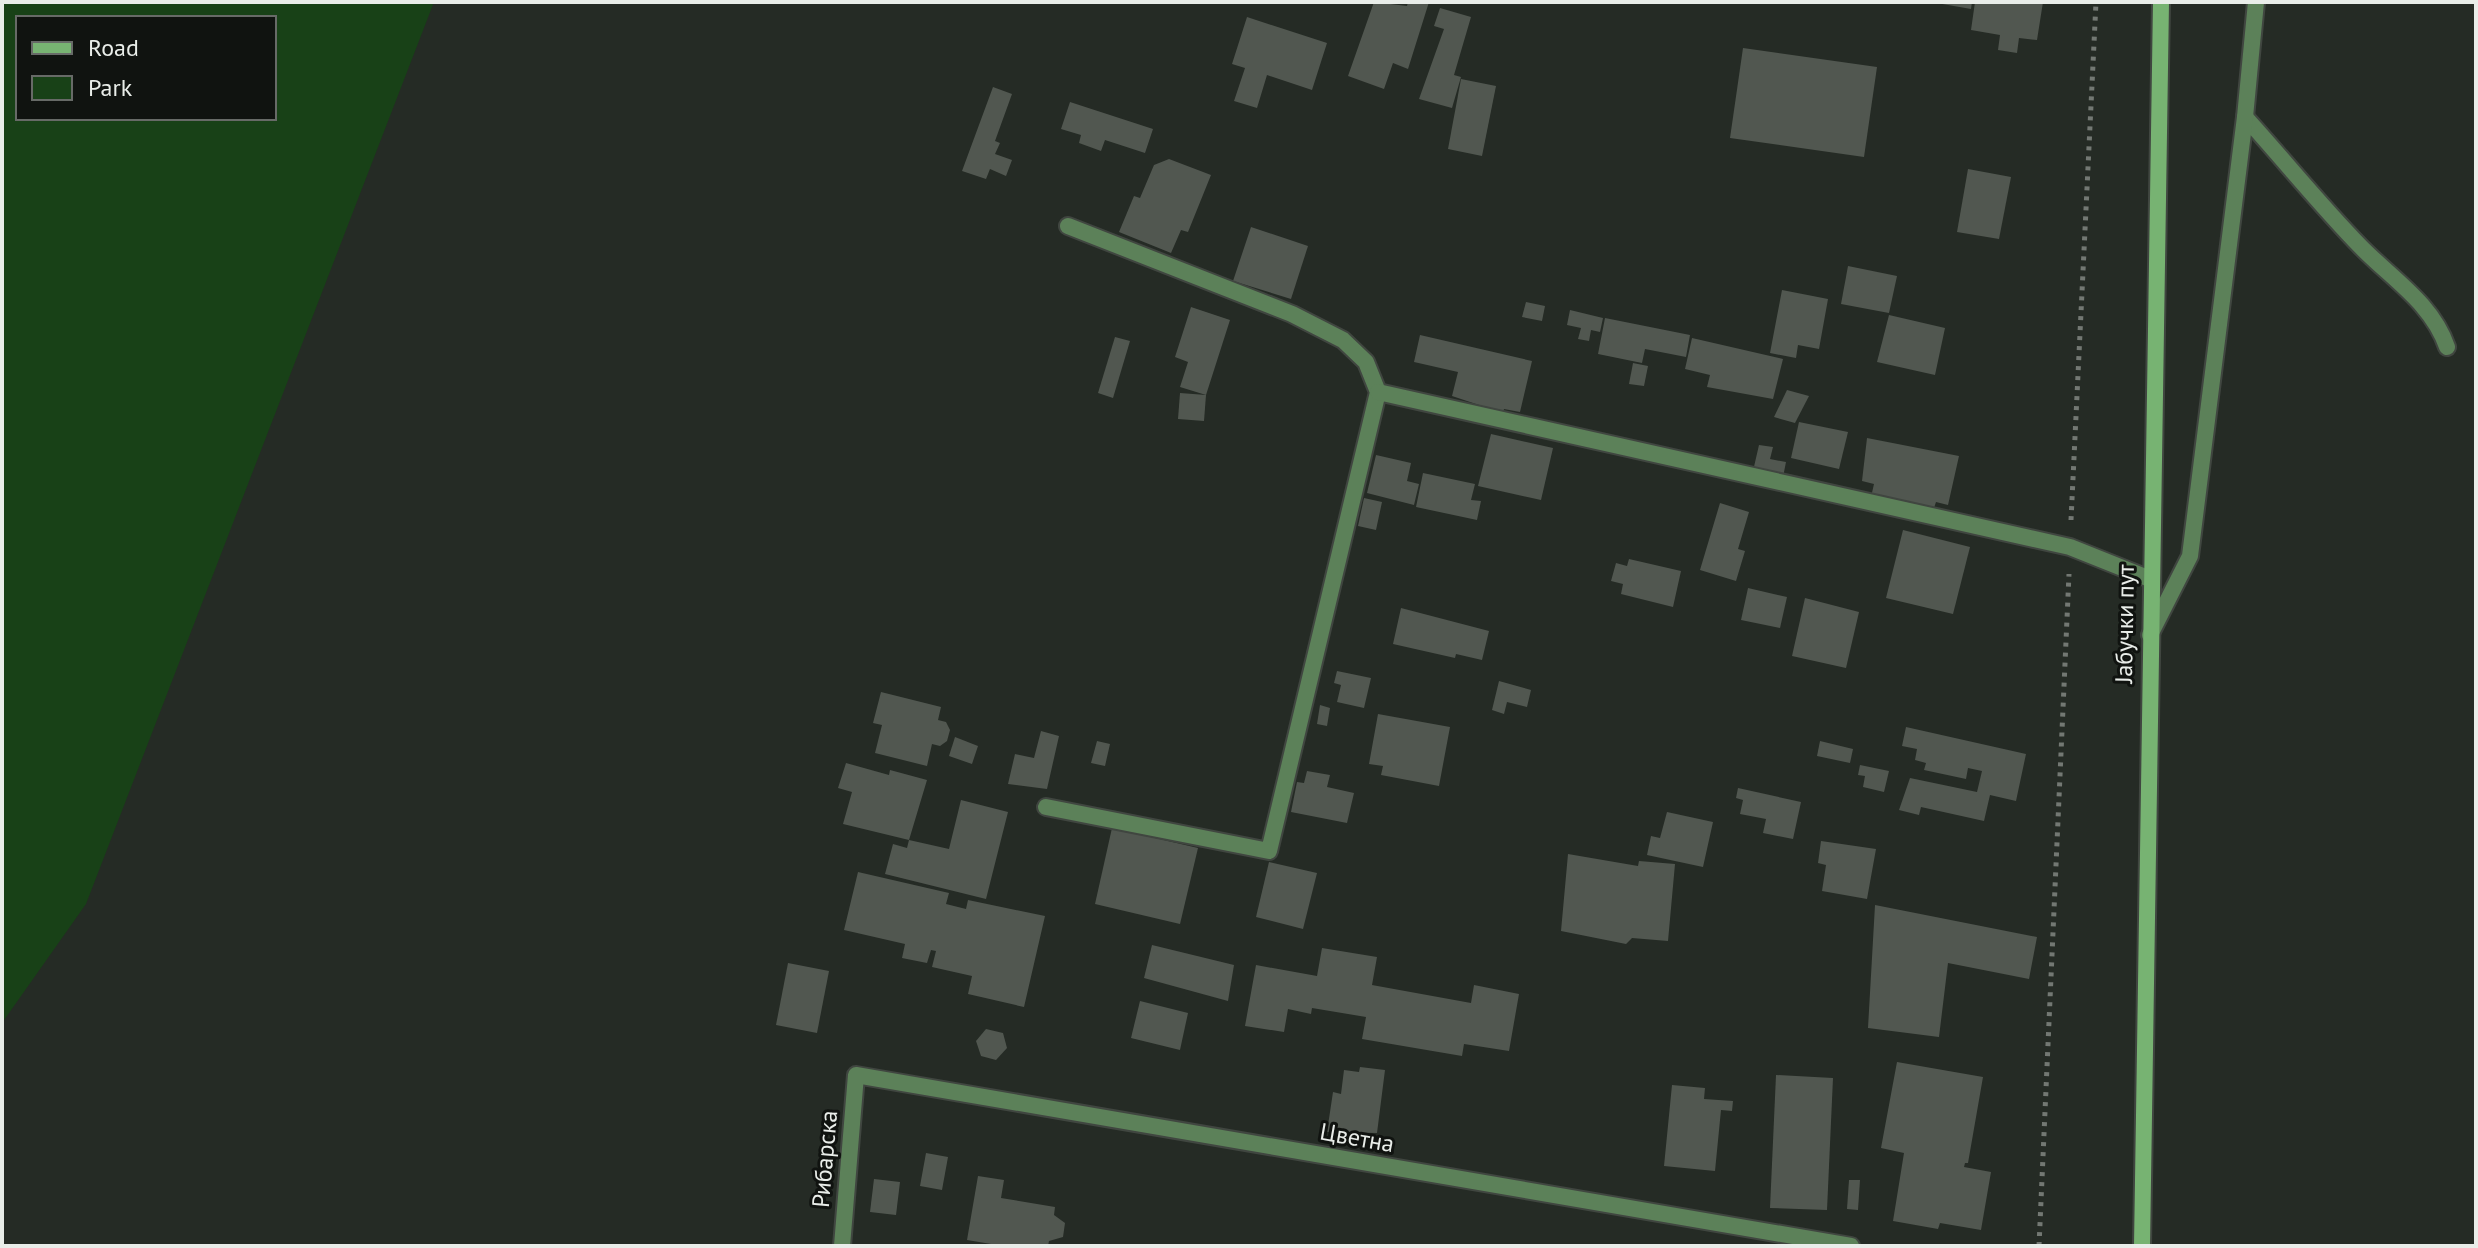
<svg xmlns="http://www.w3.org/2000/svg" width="2478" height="1248" font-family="'PT Sans',sans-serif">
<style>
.green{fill:#184117;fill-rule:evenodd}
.building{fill:#515750}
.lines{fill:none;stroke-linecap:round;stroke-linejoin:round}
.service-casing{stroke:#404640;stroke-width:20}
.minor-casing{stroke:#404640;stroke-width:20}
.secondary-casing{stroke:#404640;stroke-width:20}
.path{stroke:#737873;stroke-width:5;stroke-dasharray:4 6;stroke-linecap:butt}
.service{stroke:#5c8159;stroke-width:16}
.minor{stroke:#5c8159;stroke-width:16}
.secondary{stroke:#77b372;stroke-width:16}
.labels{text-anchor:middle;stroke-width:6;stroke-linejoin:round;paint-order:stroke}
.street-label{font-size:24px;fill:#e9ede9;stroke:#101310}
</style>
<rect width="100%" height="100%" fill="#252b25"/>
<path class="green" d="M 2,2 L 434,2 L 86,904 L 2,1023 ZM 18,18 L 274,18 L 274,118 L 18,118 Z"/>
<g class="building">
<path d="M 1374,2 L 1407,6 L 1408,2 L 1429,2 L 1408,69 L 1393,63 L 1384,89 L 1348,76 Z"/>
<path d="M 1931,2 L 1972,2 L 1971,9 Z"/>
<path d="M 1975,2 L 2043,2 L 2037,40 L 2019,38 L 2017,53 L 1998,50 L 2000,35 L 1971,30 Z"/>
<path d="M 1440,8 L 1471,17 L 1454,75 L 1461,77 L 1452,108 L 1419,99 L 1444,29 L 1434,26 Z"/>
<path d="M 1247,17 L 1327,43 L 1312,90 L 1267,75 L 1257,108 L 1234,101 L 1245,68 L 1232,64 Z"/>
<path d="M 1743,48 L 1877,67 L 1864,157 L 1730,138 Z"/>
<path d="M 1461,79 L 1496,86 L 1482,156 L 1448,149 Z"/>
<path d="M 993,87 L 1012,94 L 995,141 L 1000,143 L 995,154 L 1012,160 L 1006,176 L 990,169 L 986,179 L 962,171 Z"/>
<path d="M 1070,102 L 1153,129 L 1145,153 L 1105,140 L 1101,151 L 1079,143 L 1081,135 L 1061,129 Z"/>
<path d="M 1169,159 L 1211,175 L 1188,232 L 1181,230 L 1171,253 L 1119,232 L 1134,196 L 1140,198 L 1154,165 Z"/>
<path d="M 1968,169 L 2011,177 L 1999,239 L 1957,232 Z"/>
<path d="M 1251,227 L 1308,246 L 1291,299 L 1233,281 Z"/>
<path d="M 1848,266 L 1897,276 L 1889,313 L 1841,304 Z"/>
<path d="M 1782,290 L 1828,299 L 1819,349 L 1798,345 L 1796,358 L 1770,353 Z"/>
<path d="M 1526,302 L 1545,306 L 1542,321 L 1522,317 Z"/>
<path d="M 1191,307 L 1230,320 L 1206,395 L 1180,387 L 1188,362 L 1175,357 Z"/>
<path d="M 1570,310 L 1603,318 L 1600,332 L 1591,330 L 1589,341 L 1578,339 L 1581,328 L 1567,325 Z"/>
<path d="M 1889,315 L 1945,328 L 1935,375 L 1877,362 Z"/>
<path d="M 1605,318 L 1690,335 L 1686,357 L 1645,349 L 1642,363 L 1598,354 Z"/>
<path d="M 1420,335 L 1532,361 L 1520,412 L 1504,409 L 1503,413 L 1452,396 L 1458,372 L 1414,362 Z"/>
<path d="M 1115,337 L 1130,341 L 1113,398 L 1098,393 Z"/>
<path d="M 1692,338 L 1783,359 L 1773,399 L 1707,387 L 1710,375 L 1685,369 Z"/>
<path d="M 1633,363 L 1648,366 L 1644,386 L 1629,384 Z"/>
<path d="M 1787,390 L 1809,396 L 1795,423 L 1774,417 Z"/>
<path d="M 1180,393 L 1206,395 L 1204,421 L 1178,419 Z"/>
<path d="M 1799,422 L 1848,432 L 1839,469 L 1791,458 Z"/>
<path d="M 1491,434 L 1553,448 L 1541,500 L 1478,486 Z"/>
<path d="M 1867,438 L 1959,456 L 1948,505 L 1936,502 L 1933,511 L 1871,497 L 1874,484 L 1862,481 Z"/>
<path d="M 1759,445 L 1773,447 L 1770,459 L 1786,462 L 1783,477 L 1753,471 Z"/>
<path d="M 1376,455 L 1411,463 L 1407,481 L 1419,484 L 1414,505 L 1367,493 Z"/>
<path d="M 1423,473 L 1475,484 L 1471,500 L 1481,501 L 1477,520 L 1416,507 Z"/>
<path d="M 1364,498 L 1382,502 L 1376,530 L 1358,526 Z"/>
<path d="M 1720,503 L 1749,512 L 1738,549 L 1745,551 L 1736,581 L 1700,570 Z"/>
<path d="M 1903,530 L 1970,547 L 1953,614 L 1886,598 Z"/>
<path d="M 1629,559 L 1681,571 L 1673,607 L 1621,594 L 1623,584 L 1611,581 L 1616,563 L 1627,566 Z"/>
<path d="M 1748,588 L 1787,597 L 1780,628 L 1741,620 Z"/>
<path d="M 1805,598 L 1859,612 L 1846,668 L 1792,656 Z"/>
<path d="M 1401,608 L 1489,631 L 1482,660 L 1456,654 L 1455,658 L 1393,644 Z"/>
<path d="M 1337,671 L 1371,678 L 1364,708 L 1337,702 L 1341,685 L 1334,683 Z"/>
<path d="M 1499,681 L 1531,690 L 1527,707 L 1507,702 L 1504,714 L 1492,710 Z"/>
<path d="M 881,692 L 941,707 L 938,720 L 946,722 L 950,730 L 947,741 L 940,746 L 932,744 L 927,766 L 875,753 L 882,725 L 873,723 Z"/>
<path d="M 1320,705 L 1330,708 L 1327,726 L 1317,724 Z"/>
<path d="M 1378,714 L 1450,727 L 1439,786 L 1381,775 L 1383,766 L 1369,764 Z"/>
<path d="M 1906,727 L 2026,754 L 2016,801 L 1990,795 L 1984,821 L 1921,807 L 1919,815 L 1899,810 L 1910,778 L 1977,792 L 1982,771 L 1968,768 L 1966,779 L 1924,770 L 1926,763 L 1915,760 L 1917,749 L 1902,746 Z"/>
<path d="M 1041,731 L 1059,736 L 1047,789 L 1008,784 L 1015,754 L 1034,758 Z"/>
<path d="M 955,737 L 978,746 L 972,764 L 949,756 Z"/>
<path d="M 1097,741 L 1110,744 L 1105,766 L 1091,763 Z"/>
<path d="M 1820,741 L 1853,749 L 1850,763 L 1817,756 Z"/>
<path d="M 846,763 L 889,775 L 890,770 L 927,780 L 909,840 L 949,849 L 961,800 L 1008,812 L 986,899 L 885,874 L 893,844 L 907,848 L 909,840 L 843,824 L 852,792 L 838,788 Z"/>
<path d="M 1860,765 L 1889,771 L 1884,792 L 1863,787 L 1865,776 L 1858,775 Z"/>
<path d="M 1307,771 L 1330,775 L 1327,787 L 1354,793 L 1347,823 L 1291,812 L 1297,782 L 1304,783 Z"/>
<path d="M 1738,788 L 1801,802 L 1793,839 L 1763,833 L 1766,819 L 1740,814 L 1743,800 L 1736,798 Z"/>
<path d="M 1667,812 L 1713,822 L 1703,867 L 1647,855 L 1651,836 L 1660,838 Z"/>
<path d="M 1112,828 L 1198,848 L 1180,924 L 1095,904 Z"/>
<path d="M 1821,841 L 1876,849 L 1867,899 L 1822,891 L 1826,865 L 1818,863 Z"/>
<path d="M 1568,854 L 1638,866 L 1639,861 L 1675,864 L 1668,941 L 1632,938 L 1626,944 L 1561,931 Z"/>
<path d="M 1269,862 L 1317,873 L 1303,929 L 1256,917 Z"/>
<path d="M 858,872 L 949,893 L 946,904 L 966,909 L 968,900 L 1045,916 L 1024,1007 L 968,994 L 972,976 L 932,967 L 936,951 L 931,950 L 927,963 L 902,958 L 905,944 L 844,930 Z"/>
<path d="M 1875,905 L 2037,937 L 2029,979 L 1948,963 L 1939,1037 L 1868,1028 Z"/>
<path d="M 1152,945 L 1234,965 L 1228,1001 L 1144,978 Z"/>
<path d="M 1322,948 L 1377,957 L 1372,985 L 1471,1003 L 1474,985 L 1519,994 L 1509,1051 L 1464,1044 L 1462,1056 L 1362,1039 L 1366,1017 L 1312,1008 L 1311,1014 L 1288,1009 L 1284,1032 L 1245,1026 L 1256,965 L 1317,976 Z"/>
<path d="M 788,963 L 829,971 L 817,1033 L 776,1025 Z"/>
<path d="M 1140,1001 L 1188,1013 L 1180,1050 L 1131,1038 Z"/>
<path d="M 986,1029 L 1003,1033 L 1007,1048 L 996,1060 L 981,1056 L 976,1041 Z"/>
<path d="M 1897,1062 L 1983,1077 L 1968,1163 L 1965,1163 L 1964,1167 L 1991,1172 L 1981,1230 L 1940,1223 L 1938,1229 L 1893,1221 L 1904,1153 L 1881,1148 Z"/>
<path d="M 1360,1067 L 1385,1070 L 1377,1133 L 1327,1132 L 1333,1092 L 1341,1094 L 1344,1070 L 1359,1072 Z"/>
<path d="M 1776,1075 L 1833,1078 L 1827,1210 L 1770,1208 Z"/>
<path d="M 1672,1085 L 1705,1088 L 1704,1099 L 1733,1101 L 1732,1111 L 1721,1110 L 1715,1171 L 1664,1166 Z"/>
<path d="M 926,1153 L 948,1157 L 942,1190 L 920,1186 Z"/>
<path d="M 978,1176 L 1004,1180 L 1001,1198 L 1055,1207 L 1054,1215 L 1065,1223 L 1063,1237 L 1049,1241 L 1048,1246 L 1003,1246 L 967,1240 Z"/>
<path d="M 874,1179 L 900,1182 L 896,1215 L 870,1212 Z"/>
<path d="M 1849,1180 L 1860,1180 L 1858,1210 L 1847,1209 Z"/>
</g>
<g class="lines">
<g class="service-casing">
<g id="service">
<path d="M 2245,117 C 2284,160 2320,205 2360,246 C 2392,279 2432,303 2447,347"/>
<path d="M 2150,635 L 2190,556 L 2245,117 L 2256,2"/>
<path d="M 1046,807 L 1269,851 L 1378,392 L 1366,362 L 1343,340 L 1292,314 L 1068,226"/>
</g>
</g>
<g class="minor-casing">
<g id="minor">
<path d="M 1378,392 L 2070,547 L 2150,579"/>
<path d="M 842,1246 L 856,1075 L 1851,1246"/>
</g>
</g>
<g class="secondary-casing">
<path id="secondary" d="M 2142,1246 L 2161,2"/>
</g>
<g class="path">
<path d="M 2071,520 L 2096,2"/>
<path d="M 2039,1246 L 2069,574"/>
</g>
<use href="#service" class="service"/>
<use href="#minor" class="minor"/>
<use href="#secondary" class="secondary"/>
</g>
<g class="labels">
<g class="street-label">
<text transform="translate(2125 624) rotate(-89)" y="8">Јабучки пут</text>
<text transform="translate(1357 1138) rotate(10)" y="8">Цветна</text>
<text transform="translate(825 1159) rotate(-85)" y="8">Рибарска</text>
</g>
</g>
<rect width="2478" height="1248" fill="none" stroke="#e9ede9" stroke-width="8"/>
<rect x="16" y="16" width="260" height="104" fill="#101310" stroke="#676a67" stroke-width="2"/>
<rect x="32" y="42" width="40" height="12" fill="#77b372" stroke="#676a67" stroke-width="2"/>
<text x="88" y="56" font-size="24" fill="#e9ede9">Road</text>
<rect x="32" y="76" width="40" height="24" fill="#184117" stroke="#676a67" stroke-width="2"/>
<text x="88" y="96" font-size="24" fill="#e9ede9">Park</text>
</svg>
